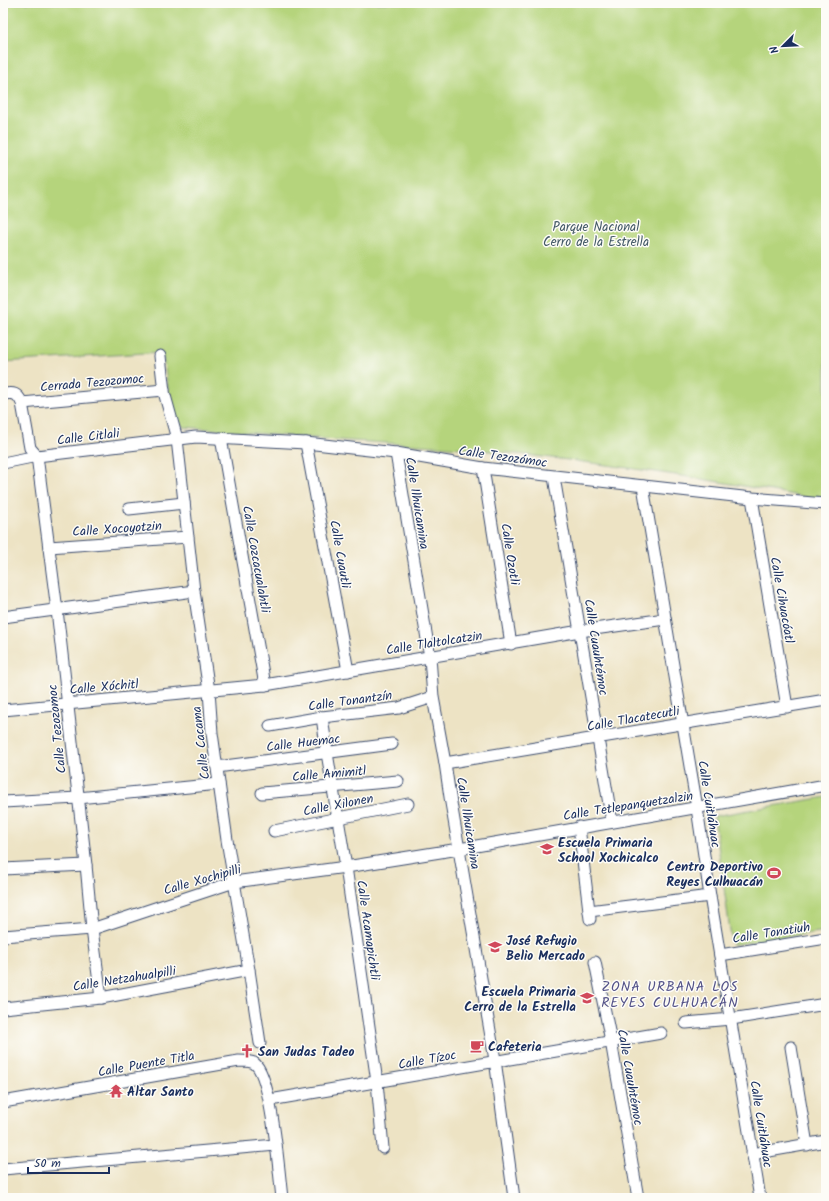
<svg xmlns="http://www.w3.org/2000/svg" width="829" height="1201" font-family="Kalam,sans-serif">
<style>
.green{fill:#b5d47c;stroke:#68826d}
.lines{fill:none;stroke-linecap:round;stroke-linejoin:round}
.minor-casing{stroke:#3a4a6d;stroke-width:13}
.minor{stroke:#fff;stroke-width:11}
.labels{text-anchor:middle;stroke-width:3;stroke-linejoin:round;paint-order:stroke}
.park-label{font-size:13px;fill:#425866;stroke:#fdfcf7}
.street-label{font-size:13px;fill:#1b2f5e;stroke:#fdfcf7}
.poi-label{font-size:13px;font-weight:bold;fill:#1b2f5e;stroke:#fdfcf7;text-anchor:start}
.neighbourhood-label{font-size:14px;letter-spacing:1px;fill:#545389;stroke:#fdfcf7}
</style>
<rect width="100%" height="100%" fill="#fdfcf7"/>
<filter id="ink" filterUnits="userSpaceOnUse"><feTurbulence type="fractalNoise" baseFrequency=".025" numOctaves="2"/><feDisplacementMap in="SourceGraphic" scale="8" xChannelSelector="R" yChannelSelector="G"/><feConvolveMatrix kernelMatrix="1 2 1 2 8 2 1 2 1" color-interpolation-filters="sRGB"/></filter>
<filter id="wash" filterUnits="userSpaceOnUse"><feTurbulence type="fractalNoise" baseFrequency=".012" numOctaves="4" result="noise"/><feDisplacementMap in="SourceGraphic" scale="16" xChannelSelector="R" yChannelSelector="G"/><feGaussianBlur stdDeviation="0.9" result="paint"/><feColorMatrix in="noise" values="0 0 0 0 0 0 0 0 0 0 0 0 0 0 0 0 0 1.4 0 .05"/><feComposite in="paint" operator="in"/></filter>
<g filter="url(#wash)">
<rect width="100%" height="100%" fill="#ede3c4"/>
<g class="green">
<path d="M 3,3 L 826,3 L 826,501 C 712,479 597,462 481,450 C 425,444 369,443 312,438 C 269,435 226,430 183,427 L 172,411 L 162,352 L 3,362 Z"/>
<path d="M 826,797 L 826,931 L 732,945 L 714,816 Z"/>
</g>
</g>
<g filter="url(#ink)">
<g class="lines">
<g class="minor-casing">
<g id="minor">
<path d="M 160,356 L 164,392 L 177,439 L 194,591 L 209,691 L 212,733 L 227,840 L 249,970 L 260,1043"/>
<path d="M 3,394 C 13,393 17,392 22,403 L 30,448 L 37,456 L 57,610 L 86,865 L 92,929 L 101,998"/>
<path d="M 22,403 L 164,390"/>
<path d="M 221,438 L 265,685"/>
<path d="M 306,443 L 348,671"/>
<path d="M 396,453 L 430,657 L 433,697 L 445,763 L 450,797 L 495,1060 L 514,1198"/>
<path d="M 3,463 L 37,456 L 196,437 L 306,443 L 396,453 L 483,468 L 752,498 L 826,504"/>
<path d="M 483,468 L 511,644"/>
<path d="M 554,477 L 612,822"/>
<path d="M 643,486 L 697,808 L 710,896 L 760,1198"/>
<path d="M 752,498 L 787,707"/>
<path d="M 129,509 L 184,503"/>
<path d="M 49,547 L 188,537"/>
<path d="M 3,617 L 194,591"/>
<path d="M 3,710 L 265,685 L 580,631 L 665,619"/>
<path d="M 322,717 L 327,753 L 346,867 L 377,1082 L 383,1148"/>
<path d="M 270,726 L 322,717 L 399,708 L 433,697"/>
<path d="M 445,763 L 826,700"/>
<path d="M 217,767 L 392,744"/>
<path d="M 262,793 L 398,781"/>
<path d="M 3,802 L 78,798 L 219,784"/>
<path d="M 579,827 L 590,919"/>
<path d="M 274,831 L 408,804"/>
<path d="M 3,869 L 86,865"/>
<path d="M 589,911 L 710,896"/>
<path d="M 3,936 L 92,929 L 234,882 L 346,867 L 459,849 L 826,785"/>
<path d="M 720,955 L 826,938"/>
<path d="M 595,962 L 611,1041 L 638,1198"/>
<path d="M 3,1008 L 101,998 L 249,970"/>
<path d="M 686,1023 L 731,1019 L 826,1004"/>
<path d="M 791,1047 L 807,1145"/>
<path d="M 270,1100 L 661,1033"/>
<path d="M 3,1102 L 239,1061 C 244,1061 250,1061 254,1063 C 272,1075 279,1174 282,1198"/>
<path d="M 752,1154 L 826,1141"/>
<path d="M 3,1169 L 276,1145"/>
</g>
</g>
<use href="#minor" class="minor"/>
</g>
</g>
<defs>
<g id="school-bare" transform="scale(1.08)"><path d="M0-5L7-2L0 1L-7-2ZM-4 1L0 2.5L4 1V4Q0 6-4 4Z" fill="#d1495b" stroke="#fdfcf7" stroke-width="2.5" paint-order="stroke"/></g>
<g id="stadium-bare" transform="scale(1.08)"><path d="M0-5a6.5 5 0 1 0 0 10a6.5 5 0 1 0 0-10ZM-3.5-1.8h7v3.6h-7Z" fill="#d1495b" stroke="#fdfcf7" stroke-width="2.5" paint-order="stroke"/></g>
<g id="cafe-bare" transform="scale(1.08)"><path d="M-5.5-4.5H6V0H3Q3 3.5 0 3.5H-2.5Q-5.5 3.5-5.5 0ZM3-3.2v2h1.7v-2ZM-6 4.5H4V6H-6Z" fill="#d1495b" stroke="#fdfcf7" stroke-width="2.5" paint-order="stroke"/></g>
<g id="church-bare" transform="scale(1.08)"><path d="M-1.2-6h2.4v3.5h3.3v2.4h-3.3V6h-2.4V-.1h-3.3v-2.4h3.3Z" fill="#d1495b" stroke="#fdfcf7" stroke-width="2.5" paint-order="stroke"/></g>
<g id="temple-bare" transform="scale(1.08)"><path d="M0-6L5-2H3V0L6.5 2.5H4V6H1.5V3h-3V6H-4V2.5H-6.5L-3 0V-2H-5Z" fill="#d1495b" stroke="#fdfcf7" stroke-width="2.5" paint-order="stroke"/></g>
</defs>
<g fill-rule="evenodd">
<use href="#school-bare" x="547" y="849"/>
<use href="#stadium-bare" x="774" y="873"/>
<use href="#school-bare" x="495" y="947"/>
<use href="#school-bare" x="587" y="998"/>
<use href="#cafe-bare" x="477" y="1046"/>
<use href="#church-bare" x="247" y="1051"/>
<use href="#temple-bare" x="116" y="1091"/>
</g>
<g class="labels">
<g class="park-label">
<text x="596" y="231">Parque Nacional<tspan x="596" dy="15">Cerro de la Estrella</tspan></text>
</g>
<g class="street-label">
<text transform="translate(92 382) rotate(-5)" y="5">Cerrada Tezozomoc</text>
<text transform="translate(88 436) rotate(-7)" y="5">Calle Citlali</text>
<text transform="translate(503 456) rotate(8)" y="5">Calle Tezozómoc</text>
<text transform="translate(418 503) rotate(81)" y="5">Calle Ilhuicamina</text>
<text transform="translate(117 528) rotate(-4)" y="5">Calle Xocoyotzin</text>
<text transform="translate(341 554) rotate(80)" y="5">Calle Cuautli</text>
<text transform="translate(511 554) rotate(81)" y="5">Calle Ozotli</text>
<text transform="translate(257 559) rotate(80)" y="5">Calle Cozcacualahtli</text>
<text transform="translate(783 600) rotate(80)" y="5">Calle Cihuacóatl</text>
<text transform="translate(434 642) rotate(-9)" y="5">Calle Tlaltolcatzin</text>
<text transform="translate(597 647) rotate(81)" y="5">Calle Cuauhtémoc</text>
<text transform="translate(104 686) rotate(-5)" y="5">Calle Xóchitl</text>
<text transform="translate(350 700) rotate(-8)" y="5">Calle Tonantzín</text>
<text transform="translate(633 718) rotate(-10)" y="5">Calle Tlacatecutli</text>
<text transform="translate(56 729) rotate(-96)" y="5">Calle Tezozomoc</text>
<text transform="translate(303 742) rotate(-7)" y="5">Calle Huemac</text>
<text transform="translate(200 743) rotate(-97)" y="5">Calle Cacama</text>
<text transform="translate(329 773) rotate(-5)" y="5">Calle Amimitl</text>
<text transform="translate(338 804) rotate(-11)" y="5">Calle Xilonen</text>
<text transform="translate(710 804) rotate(81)" y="5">Calle Cuitláhuac</text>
<text transform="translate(628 805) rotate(-9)" y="5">Calle Tetlepanquetzalzin</text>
<text transform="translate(469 823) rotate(81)" y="5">Calle Ilhuicamina</text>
<text transform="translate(202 879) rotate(-16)" y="5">Calle Xochipilli</text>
<text transform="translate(369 930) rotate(82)" y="5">Calle Acamapichtli</text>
<text transform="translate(771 932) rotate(-9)" y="5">Calle Tonatiuh</text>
<text transform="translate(124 978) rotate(-9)" y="5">Calle Netzahualpilli</text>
<text transform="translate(427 1059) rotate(-10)" y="5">Calle Tízoc</text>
<text transform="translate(146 1063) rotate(-10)" y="5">Calle Puente Titla</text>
<text transform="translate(631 1077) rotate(80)" y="5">Calle Cuauhtémoc</text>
<text transform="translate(762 1124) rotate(81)" y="5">Calle Cuitláhuac</text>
</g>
<g class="poi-label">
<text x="558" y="847">Escuela Primaria<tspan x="558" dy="15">School Xochicalco</tspan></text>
<text x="763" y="871" text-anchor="end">Centro Deportivo<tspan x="763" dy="15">Reyes Culhuacán</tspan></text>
<text x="506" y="945">José Refugio<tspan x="506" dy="15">Belio Mercado</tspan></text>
<text x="576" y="996" text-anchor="end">Escuela Primaria<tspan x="576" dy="15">Cerro de la Estrella</tspan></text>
<text x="488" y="1051">Cafeteria</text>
<text x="258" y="1056">San Judas Tadeo</text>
<text x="127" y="1096">Altar Santo</text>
</g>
<g class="neighbourhood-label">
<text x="670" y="991">ZONA URBANA LOS<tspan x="670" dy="16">REYES CULHUACÁN</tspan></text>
</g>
</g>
<rect width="829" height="1201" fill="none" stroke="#fdfcf7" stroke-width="16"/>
<g transform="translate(783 46) rotate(246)" stroke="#fdfcf7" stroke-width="3" paint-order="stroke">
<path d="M0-3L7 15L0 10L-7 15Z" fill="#1b2f5e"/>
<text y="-6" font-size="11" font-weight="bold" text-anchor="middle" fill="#1b2f5e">N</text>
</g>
<path d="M28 1167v6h81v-6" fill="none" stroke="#1b2f5e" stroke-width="2"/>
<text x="34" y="1167" font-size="12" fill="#1b2f5e" stroke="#fdfcf7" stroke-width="3" paint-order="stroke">50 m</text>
</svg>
